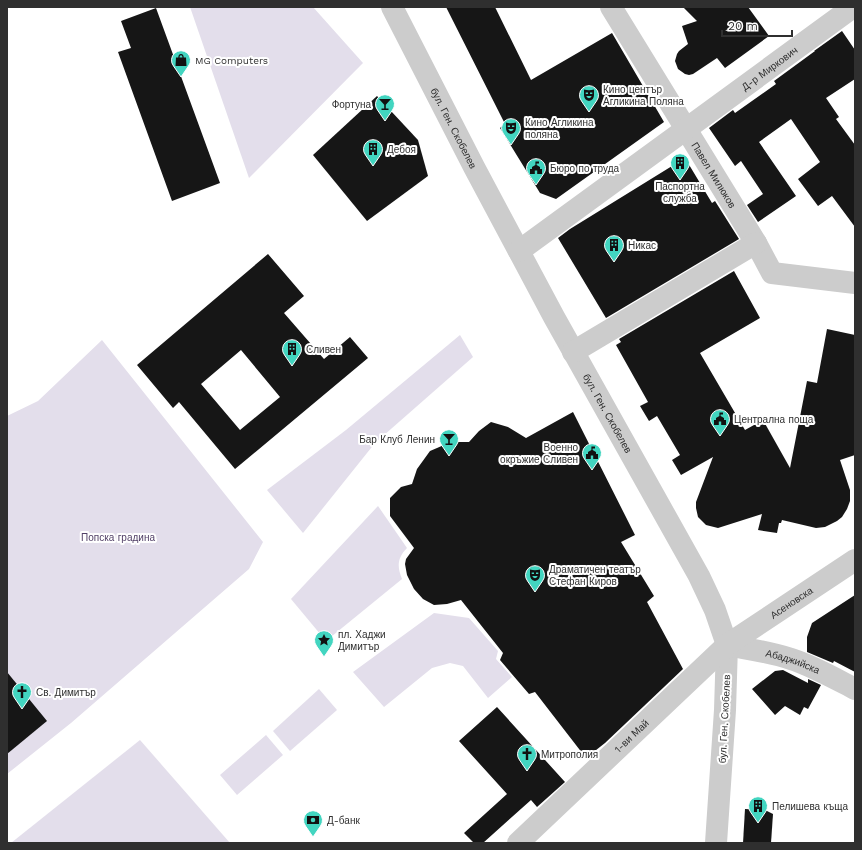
<svg xmlns="http://www.w3.org/2000/svg" width="862" height="850" font-family="'Work Sans',sans-serif">
<style>
.green{fill:#e3deeb}
.building{fill:#161616;fill-rule:evenodd}
.lines{fill:none;stroke-linecap:round;stroke-linejoin:round}
.minor{stroke:#ccc;stroke-width:22}
.labels{text-anchor:middle;stroke-width:4;stroke-linejoin:round;paint-order:stroke}
.poi-label{font-size:10px;fill:#2f2f2f;stroke:#fff;text-anchor:start}
.street-label{font-size:10px;fill:#2f2f2f;stroke:#fff}
.park-label{font-size:10px;fill:#524067;stroke:#fff}
</style>
<rect width="100%" height="100%" fill="#fff"/>
<g class="green">
<path d="M 190,7 L 313,7 L 363,63 L 249,178 Z"/>
<path d="M 460,335 L 473,357 L 375,443 L 303,533 L 267,490 L 346,430 Z"/>
<path d="M 102,340 L 263,542 L 249,569 L 71,723 L 7,774 L 7,416 L 38,401 Z"/>
<path d="M 378,506 L 407,548 C 397,558 397,567 402,579 L 326,641 L 291,599 Z"/>
<path d="M 434,613 L 469,618 L 498,651 L 496,659 L 512,677 L 488,698 L 463,666 L 450,663 L 432,668 L 384,707 L 353,672 Z"/>
<path d="M 319,689 L 337,710 L 290,751 L 273,731 Z"/>
<path d="M 266,735 L 283,755 L 237,795 L 220,775 Z"/>
<path d="M 140,740 L 230,843 L 11,843 Z"/>
</g>
<g class="building">
<path d="M 446,7 L 495,7 L 531,80 L 612,33 L 664,122 L 556,199 L 540,193 L 500,128 L 505,124 Z"/>
<path d="M 683,7 L 748,7 L 769,36 L 725,68 L 717,58 L 693,74 L 689,75 L 685,74 L 678,69 L 675,61 L 677,54 L 679,51 L 688,44 L 682,26 L 697,21 Z"/>
<path d="M 156,8 L 220,183 L 172,201 L 118,52 L 131,48 L 121,21 Z"/>
<path d="M 842,31 L 855,50 L 855,79 L 826,98 L 839,117 L 836,119 L 855,145 L 855,227 L 832,196 L 818,206 L 798,179 L 820,162 L 791,119 L 759,142 L 796,196 L 758,222 L 747,205 L 763,194 L 741,161 L 735,166 L 709,128 L 733,110 L 735,113 L 776,84 L 774,81 L 815,51 L 814,51 Z"/>
<path d="M 377,96 L 418,140 L 428,176 L 367,221 L 313,155 Z"/>
<path d="M 685,158 L 712,203 L 715,201 L 739,239 L 606,318 L 558,238 L 570,229 Z"/>
<path d="M 268,254 L 304,296 L 284,313 L 324,359 L 350,337 L 368,358 L 235,469 L 179,402 L 173,408 L 137,365 ZM 241,350 L 280,397 L 240,430 L 201,384 Z"/>
<path d="M 734,271 L 760,318 L 700,353 L 745,430 L 763,420 L 790,468 L 807,381 L 817,383 L 827,329 L 855,335 L 855,455 L 840,460 L 850,490 L 850,501 L 847,509 L 842,517 L 837,521 L 825,527 L 816,528 L 782,520 L 781,523 L 779,523 L 777,533 L 758,530 L 762,514 L 718,528 L 706,525 L 698,517 L 696,508 L 696,502 L 713,457 L 681,475 L 672,460 L 680,455 L 657,416 L 649,421 L 640,406 L 648,402 L 616,345 L 621,342 L 619,339 Z"/>
<path d="M 573,412 L 635,535 L 621,542 L 654,596 L 647,602 L 683,669 L 605,743 L 586,758 L 535,692 L 529,694 L 500,660 L 503,653 L 461,600 L 447,604 L 434,605 L 423,599 L 414,589 L 407,575 L 405,564 L 406,559 L 414,548 L 390,516 L 390,498 L 401,487 L 412,484 L 417,469 L 430,451 L 451,442 L 469,442 L 479,431 L 491,422 L 508,427 L 526,438 Z"/>
<path d="M 855,595 L 855,672 L 834,661 L 833,663 L 807,652 L 807,637 L 812,623 Z"/>
<path d="M 783,670 L 808,683 L 808,679 L 821,685 L 808,709 L 804,707 L 800,715 L 785,706 L 775,715 L 752,689 L 775,671 Z"/>
<path d="M 7,672 L 47,721 L 7,754 Z"/>
<path d="M 497,707 L 565,782 L 537,807 L 531,800 L 483,843 L 474,843 L 464,833 L 507,794 L 459,741 Z"/>
<path d="M 745,809 L 765,810 L 773,814 L 771,843 L 743,843 Z"/>
</g>
<g class="lines">
<g class="minor">
<path id="s1" d="M 392,7 L 474,167 L 554,317 L 699,576 L 715,610 L 727,645 L 725,710 L 716,843"/>
<path id="s2" d="M 611,7 L 756,243 L 772,273 L 855,283"/>
<path id="s3" d="M 519,251 L 853,7"/>
<path d="M 573,352 L 756,243"/>
<path id="s4" d="M 727,645 C 748,649 770,652 791,659 C 813,666 834,678 855,689"/>
<path id="s5" d="M 518,843 L 727,645 L 855,560"/>
</g>
</g>
<defs>
<g id="shop-pin" transform="scale(1)"><path d="M0 17L-7.5 6A9.5 9.5 0 1 1 7.5 6Z" fill="#42d5c0" stroke="#fff"/><path d="M-5-2.5h2.3a2.7 3.5 0 0 1 5.4 0H5L5.5 6h-11ZM-1.5-2.5h3a1.5 2.3 0 0 0-3 0Z" fill="#111"/></g>
<g id="theatre-pin" transform="scale(1)"><path d="M0 17L-7.5 6A9.5 9.5 0 1 1 7.5 6Z" fill="#42d5c0" stroke="#fff"/><path d="M-5-5.5Q0-4 5-5.5V0Q5 5 0 6Q-5 5-5 0ZM-3.3-2.5H-1v1.5H-3.3ZM1-2.5H3.3v1.5H1ZM-2.8 1Q0 5.5 2.8 1Z" fill="#111"/></g>
<g id="bar-pin" transform="scale(1)"><path d="M0 17L-7.5 6A9.5 9.5 0 1 1 7.5 6Z" fill="#42d5c0" stroke="#fff"/><path d="M-6-5H6L.8 .8V4.5H3.5V6h-7V4.5H-.8V.8Z" fill="#111"/></g>
<g id="building-pin" transform="scale(1)"><path d="M0 17L-7.5 6A9.5 9.5 0 1 1 7.5 6Z" fill="#42d5c0" stroke="#fff"/><path d="M-4-6H4V6H1V3H-1V6H-4ZM-2.5-4.3h1.7v1.8h-1.7ZM.8-4.3h1.7v1.8H.8ZM-2.5-1h1.7V.8h-1.7ZM.8-1h1.7V.8H.8Z" fill="#111"/></g>
<g id="civic-pin" transform="scale(1)"><path d="M0 17L-7.5 6A9.5 9.5 0 1 1 7.5 6Z" fill="#42d5c0" stroke="#fff"/><path d="M-.6-6.5H3V-4.5H.6V-3L4-1V1h2V6H-6V1h2V-1L-.6-3ZM-1.2 2.5V6h2.4V2.5Z" fill="#111"/></g>
<g id="sight-pin" transform="scale(1)"><path d="M0 17L-7.5 6A9.5 9.5 0 1 1 7.5 6Z" fill="#42d5c0" stroke="#fff"/><path d="M0-6L1.8-2.2L6-1.7L2.9 1.2L3.7 5.4L0 3.3L-3.7 5.4L-2.9 1.2L-6-1.7L-1.8-2.2Z" fill="#111"/></g>
<g id="church-pin" transform="scale(1)"><path d="M0 17L-7.5 6A9.5 9.5 0 1 1 7.5 6Z" fill="#42d5c0" stroke="#fff"/><path d="M-1.2-6h2.4v3.5h3.3v2.4h-3.3V6h-2.4V-.1h-3.3v-2.4h3.3Z" fill="#111"/></g>
<g id="bank-pin" transform="scale(1)"><path d="M0 17L-7.5 6A9.5 9.5 0 1 1 7.5 6Z" fill="#42d5c0" stroke="#fff"/><path d="M-6-4H6V4H-6ZM0-2.3a2.3 2.3 0 1 0 0 4.6a2.3 2.3 0 1 0 0-4.6Z" fill="#111"/></g>
</defs>
<g fill-rule="evenodd">
<use href="#shop-pin" x="181" y="60"/>
<use href="#theatre-pin" x="589" y="95"/>
<use href="#bar-pin" x="385" y="104"/>
<use href="#theatre-pin" x="511" y="128"/>
<use href="#building-pin" x="373" y="149"/>
<use href="#building-pin" x="680" y="163"/>
<use href="#civic-pin" x="536" y="168"/>
<use href="#building-pin" x="614" y="245"/>
<use href="#building-pin" x="292" y="349"/>
<use href="#civic-pin" x="720" y="419"/>
<use href="#bar-pin" x="449" y="439"/>
<use href="#civic-pin" x="592" y="453"/>
<use href="#theatre-pin" x="535" y="575"/>
<use href="#sight-pin" x="324" y="640"/>
<use href="#church-pin" x="22" y="692"/>
<use href="#church-pin" x="527" y="754"/>
<use href="#building-pin" x="758" y="806"/>
<use href="#bank-pin" x="313" y="820"/>
</g>
<g class="labels">
<g class="poi-label">
<text x="195" y="64">MG Computers</text>
<text x="603" y="93">Кино център<tspan x="603" dy="12">Агликина Поляна</tspan></text>
<text x="371" y="108" text-anchor="end">Фортуна</text>
<text x="525" y="126">Кино Агликина<tspan x="525" dy="12">поляна</tspan></text>
<text x="387" y="153">Дебоя</text>
<text x="550" y="172">Бюро по труда</text>
<text x="680" y="190" text-anchor="middle">Паспортна<tspan x="680" dy="12">служба</tspan></text>
<text x="628" y="249">Никас</text>
<text x="306" y="353">Сливен</text>
<text x="734" y="423">Централна поща</text>
<text x="435" y="443" text-anchor="end">Бар Клуб Ленин</text>
<text x="578" y="451" text-anchor="end">Военно<tspan x="578" dy="12">окръжие Сливен</tspan></text>
<text x="549" y="573">Драматичен театър<tspan x="549" dy="12">Стефан Киров</tspan></text>
<text x="338" y="638">пл. Хаджи<tspan x="338" dy="12">Димитър</tspan></text>
<text x="36" y="696">Св. Димитър</text>
<text x="541" y="758">Митрополия</text>
<text x="772" y="810">Пелишева къща</text>
<text x="327" y="824">Д-банк</text>
</g>
<g class="street-label">
<text dy="4" stroke="none"><textPath href="#s3" startOffset="310">Д-р Миркович</textPath></text>
<text dy="4" stroke="none"><textPath href="#s1" startOffset="136">бул. Ген. Скобелев</textPath></text>
<text dy="4" stroke="none"><textPath href="#s2" startOffset="197">Павел Милюков</textPath></text>
<text dy="4" stroke="none"><textPath href="#s1" startOffset="460">бул. Ген. Скобелев</textPath></text>
<text dy="4" stroke="none"><textPath href="#s5" startOffset="365">Асеновска</textPath></text>
<text dy="4" stroke="none"><textPath href="#s4" startOffset="68">Абаджийска</textPath></text>
<text transform="translate(724 719) rotate(-87)" y="4">бул. Ген. Скобелев</text>
<text dy="4" stroke="none"><textPath href="#s5" startOffset="156">1-ви Май</textPath></text>
</g>
<g class="park-label">
<text x="118" y="541">Попска градина</text>
</g>
</g>
<rect width="862" height="850" fill="none" stroke="#2f2f2f" stroke-width="16"/>
<path d="M722 30v6h70v-6" fill="none" stroke="#2f2f2f" stroke-width="2"/>
<text x="728" y="30" font-size="12" fill="#2f2f2f" stroke="#ffffff" stroke-width="3" paint-order="stroke">20 m</text>
</svg>
